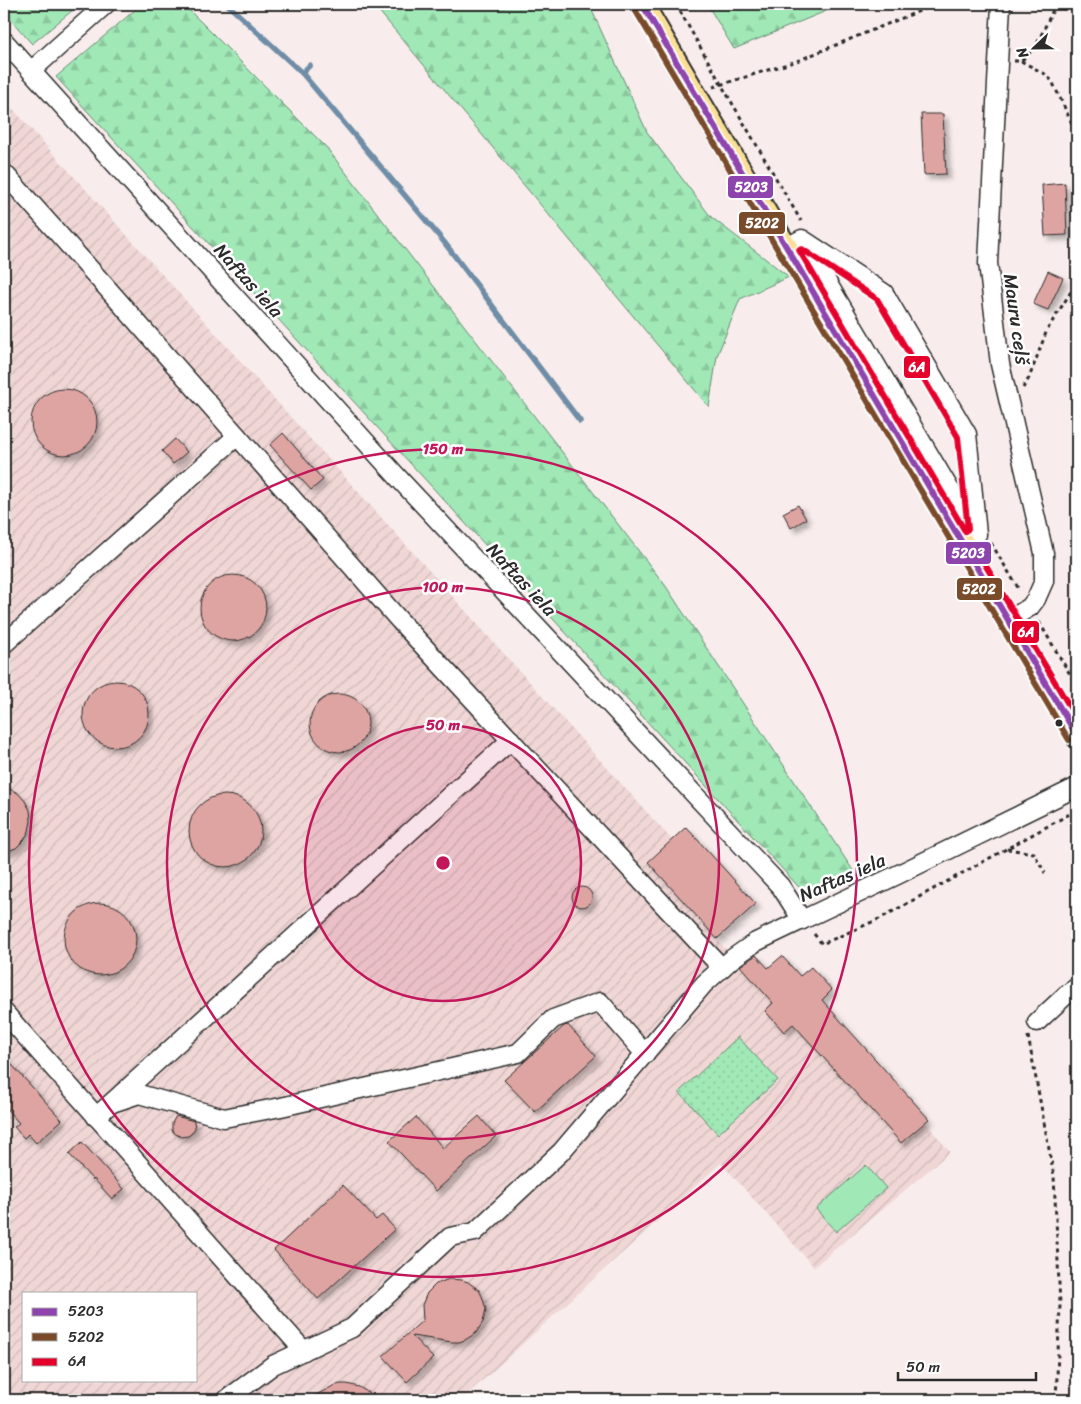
<svg xmlns="http://www.w3.org/2000/svg" width="1081" height="1404" font-family="Sriracha,sans-serif">
<style>
.industrial{fill:url(#industrial-furrows);fill-rule:evenodd}
.forest{fill:url(#forest-firs);stroke:#668a70}
.garden{fill:url(#garden-dots);stroke:#668a70}
.pitch{fill:#a0e8b6;stroke:#668a70}
.lines{fill:none;stroke-linecap:round;stroke-linejoin:round}
.stream{stroke:#6f8da7;stroke-width:5.5}
.building{fill:#dea4a1;stroke:#2b2b2b;filter:url(#shadow)}
.minor-casing{stroke:#2b2b2b;stroke-width:21}
.major-casing{stroke:#2b2b2b;stroke-width:26}
.path{stroke:#2b2b2b;stroke-width:3;stroke-dasharray:4 4;stroke-linecap:butt}
.minor{stroke:#fff;stroke-width:18}
.major{stroke:#fadf96;stroke-width:22}
.bus-1-casing{stroke:#fff;stroke-width:10}
.bus-2-casing{stroke:#fff;stroke-width:10}
.bus-3-casing{stroke:#fff;stroke-width:10}
.bus-1{stroke:#8e44ad;stroke-width:6}
.bus-2{stroke:#7a4b2a;stroke-width:6}
.bus-3{stroke:#e4002b;stroke-width:6}
.ring{fill:none;stroke:#c2185b;stroke-width:2.5}
.bus-dot{fill:#2b2b2b;stroke:#fff;stroke-width:2}
.labels{text-anchor:middle;stroke-width:5;stroke-linejoin:round;paint-order:stroke}
.street-label{font-size:19px;fill:#2b2b2b;stroke:#fff}
.centre{fill:#c2185b;stroke:#fff;stroke-width:2.5}
.ring-label{font-size:15px;text-anchor:middle;font-weight:bold;fill:#c2185b;stroke:#fff;stroke-width:5;stroke-linejoin:round;paint-order:stroke}
.line-badge{stroke:#fff;stroke-width:2}
.badge-label{font-size:14px;text-anchor:middle;font-weight:bold;fill:#fff}
</style>
<defs>
<pattern id="industrial-furrows" width="10" height="10" patternUnits="userSpaceOnUse" patternTransform="scale(1.25)"><rect width="10" height="10" fill="#f0d7d6"/><path d="M-1 1l2-2M0 10L10 0M9 11l2-2" fill="none" stroke="#ceb9b8"/></pattern>
<pattern id="forest-firs" width="22" height="20" patternUnits="userSpaceOnUse" patternTransform="scale(1.25)"><rect width="22" height="20" fill="#a0e8b6"/><path d="M5 1l3.5 6h-7zM16 11l3.5 6h-7z" fill="#8ac79d"/></pattern>
<pattern id="garden-dots" width="8" height="8" patternUnits="userSpaceOnUse" patternTransform="scale(1.25)"><rect width="8" height="8" fill="#a0e8b6"/><path d="M2 2h.1M6 6h.1" fill="none" stroke="#8ac79d" stroke-width="1.8" stroke-linecap="round"/></pattern>
<filter id="shadow"><feDropShadow dx="4.5" dy="4.5" stdDeviation="2.5" flood-color="#0004"/></filter>
</defs>
<rect width="100%" height="100%" fill="#f8edec"/>
<filter id="ink" filterUnits="userSpaceOnUse"><feTurbulence type="fractalNoise" baseFrequency=".02" numOctaves="2"/><feDisplacementMap in="SourceGraphic" scale="10" xChannelSelector="R" yChannelSelector="G"/><feConvolveMatrix kernelMatrix="1 2 1 2 8 2 1 2 1" color-interpolation-filters="sRGB"/></filter>
<g filter="url(#ink)">
<path class="industrial" d="M 4,99 L 672,840 L 648,863 L 717,939 L 740,966 L 925,1122 L 950,1152 L 814,1267 L 721,1163 L 461,1400 L 4,1400 ZM 24,1293 L 196,1293 L 196,1380 L 24,1380 Z"/>
<g class="forest">
<path d="M 4,4 L 80,4 L 32,44 L 4,12 Z"/>
<path d="M 142,4 L 183,4 L 326,147 L 665,585 L 854,872 L 808,897 L 56,77 Z"/>
<path d="M 373,4 L 589,4 L 647,132 L 711,217 L 789,277 L 740,299 L 717,356 L 709,407 Z"/>
<path d="M 707,4 L 843,4 L 734,49 Z"/>
</g>
<path class="garden" d="M 738,1037 L 778,1080 L 718,1134 L 679,1092 Z"/>
<path class="pitch" d="M 866,1165 L 886,1188 L 836,1232 L 816,1209 Z"/>
<g class="lines">
<g class="stream">
<path d="M 227,4 L 302,73 L 444,242 L 580,421"/>
<path d="M 302,73 L 310,65"/>
</g>
</g>
<g class="building">
<path d="M 921,114 L 943,114 L 946,174 L 924,175 Z"/>
<path d="M 1065,183 L 1067,235 L 1045,236 L 1042,185 Z"/>
<path d="M 1048,271 L 1063,278 L 1048,310 L 1033,304 Z"/>
<circle cx="64" cy="422" r="33"/>
<path d="M 283,433 L 323,480 L 311,490 L 270,445 Z"/>
<path d="M 175,439 L 187,452 L 173,464 L 162,451 Z"/>
<path d="M 798,505 L 806,519 L 791,528 L 783,513 Z"/>
<circle cx="233" cy="608" r="33"/>
<circle cx="116" cy="714" r="33"/>
<circle cx="339" cy="723" r="29"/>
<path d="M 4,786 L 18,793 L 25,801 L 30,810 L 31,821 L 29,831 L 24,840 L 16,848 L 4,852 Z"/>
<circle cx="225" cy="831" r="36"/>
<path d="M 686,827 L 756,904 L 717,939 L 648,862 Z"/>
<circle cx="582" cy="897" r="10"/>
<circle cx="100" cy="939" r="36"/>
<path d="M 756,955 L 768,968 L 782,956 L 800,976 L 811,967 L 832,990 L 822,1000 L 929,1119 L 901,1143 L 793,1024 L 784,1032 L 765,1011 L 773,1003 L 740,966 Z"/>
<path d="M 568,1025 L 596,1056 L 535,1112 L 504,1080 L 564,1026 Z"/>
<path d="M 4,1056 L 62,1120 L 36,1143 L 28,1134 L 24,1138 L 14,1127 L 19,1123 L 4,1106 Z"/>
<path d="M 176,1116 L 194,1121 L 195,1128 L 191,1134 L 188,1136 L 181,1137 L 174,1133 L 172,1130 L 172,1123 Z"/>
<path d="M 479,1116 L 496,1136 L 436,1191 L 389,1141 L 416,1117 L 443,1148 Z"/>
<path d="M 82,1142 L 124,1189 L 112,1199 L 94,1179 L 93,1180 L 69,1154 Z"/>
<path d="M 343,1185 L 376,1220 L 382,1215 L 395,1229 L 318,1299 L 274,1250 Z"/>
<path d="M 449,1279 L 462,1280 L 468,1282 L 479,1290 L 482,1296 L 486,1309 L 483,1322 L 476,1333 L 465,1340 L 459,1342 L 452,1342 L 412,1336 L 433,1358 L 407,1382 L 383,1356 L 423,1320 L 422,1305 L 427,1293 L 436,1284 Z"/>
<path d="M 340,1384 L 347,1384 L 359,1387 L 381,1400 L 307,1400 L 333,1386 Z"/>
</g>
<g class="lines">
<g class="minor-casing">
<g id="minor">
<path d="M 1001,4 L 988,263 L 1000,364 L 1044,553 L 1044,581 L 1036,599 L 1030,607 L 1008,621"/>
<path d="M 4,41 L 403,483 L 781,887 L 802,920 L 897,875 L 1077,787"/>
<path d="M 31,71 L 106,4"/>
<path d="M 4,173 L 107,288 L 400,621 L 722,968"/>
<path d="M 805,245 L 975,532"/>
<path d="M 787,247 L 802,239 L 884,293 L 967,434 L 977,534 L 962,543"/>
<path d="M 4,644 L 237,436"/>
<path d="M 4,1012 L 304,1351"/>
<path d="M 1037,1022 L 1067,994 L 1077,987"/>
<path d="M 112,1103 L 139,1094 L 224,1118 L 281,1107 L 518,1053 L 553,1019 L 600,1002 L 645,1054"/>
<path d="M 96,1117 L 511,740"/>
<path d="M 226,1400 L 273,1365 L 352,1328 L 450,1237 L 475,1232 L 561,1152 L 704,984 L 733,958 L 756,942 L 802,920"/>
</g>
</g>
<g class="major-casing">
<path id="major" d="M 642,4 L 694,93 L 1077,736"/>
</g>
<g class="path">
<path d="M 676,4 L 721,84 L 801,221"/>
<path d="M 1014,61 L 1021,61 L 1035,48 L 1053,10 L 1059,4"/>
<path d="M 1021,61 L 1045,74 L 1052,81 L 1077,134"/>
<path d="M 713,87 L 794,62 L 937,4"/>
<path d="M 1023,388 L 1029,378 L 1047,330 L 1077,282"/>
<path d="M 991,543 L 1020,591"/>
<path d="M 1039,622 L 1077,686"/>
<path d="M 1007,849 L 1034,853 L 1045,873"/>
<path d="M 814,934 L 822,944 L 879,919 L 1077,810"/>
<path d="M 1028,1036 L 1054,1176 L 1060,1305 L 1056,1400"/>
</g>
<use href="#minor" class="minor"/>
<use href="#major" class="major"/>
<g class="bus-1-casing">
<path id="bus-1" d="M 642,4 L 1077,736"/>
</g>
<g class="bus-2-casing">
<path id="bus-2" d="M 634,8 L 1069,740"/>
</g>
<g class="bus-3-casing">
<g id="bus-3">
<path d="M 802,249 L 877,299 L 958,437 L 968,529 L 965,531 L 799,250 Z"/>
<path d="M 974,546 L 1077,719"/>
</g>
</g>
<use href="#bus-1" class="bus-1"/>
<use href="#bus-2" class="bus-2"/>
<use href="#bus-3" class="bus-3"/>
</g>
</g>
<circle cx="443" cy="863" r="138" fill="#c2185b" fill-opacity=".12"/>
<g class="ring">
<circle cx="443" cy="863" r="138"/>
<circle cx="443" cy="863" r="276"/>
<circle cx="443" cy="863" r="414"/>
</g>
<circle class="bus-dot" cx="1059" cy="723" r="4.5"/>
<g class="labels">
<g class="street-label">
<text transform="translate(249 280) rotate(48)" y="7">Naftas iela</text>
<text transform="translate(1017 319) rotate(82)" y="7">Mauru ceļš</text>
<text transform="translate(522 579) rotate(47)" y="7">Naftas iela</text>
<text transform="translate(842 877) rotate(-24)" y="7">Naftas iela</text>
</g>
</g>
<circle cx="443" cy="863" r="8" class="centre"/>
<g class="ring-label">
<text x="443" y="454">150 m</text>
<text x="443" y="592">100 m</text>
<text x="443" y="730">50 m</text>
</g>
<g class="line-badge">
<rect x="727" y="175" width="47" height="24" rx="5" fill="#8e44ad"/>
<rect x="738" y="211" width="48" height="24" rx="5" fill="#7a4b2a"/>
<rect x="903" y="355" width="28" height="24" rx="5" fill="#e4002b"/>
<rect x="945" y="541" width="47" height="24" rx="5" fill="#8e44ad"/>
<rect x="956" y="577" width="47" height="24" rx="5" fill="#7a4b2a"/>
<rect x="1011" y="620" width="29" height="24" rx="5" fill="#e4002b"/>
</g>
<g class="badge-label">
<text x="751" y="192">5203</text>
<text x="762" y="228">5202</text>
<text x="917" y="372">6A</text>
<text x="968" y="558">5203</text>
<text x="979" y="594">5202</text>
<text x="1026" y="637">6A</text>
</g>
<rect width="1081" height="1404" fill="none" stroke="#fff" stroke-width="20"/>
<rect x="10" y="10" width="1061" height="1384" fill="none" stroke="#2b2b2b" stroke-width="2" filter="url(#ink)"/>
<rect x="22" y="1292" width="175" height="90" fill="#ffffff" stroke="#aaaaaa"/>
<rect x="32" y="1308" width="25" height="8" fill="#8e44ad" stroke="#aaaaaa"/>
<text x="68" y="1316" font-size="15" fill="#2b2b2b">5203</text>
<rect x="32" y="1333" width="25" height="8" fill="#7a4b2a" stroke="#aaaaaa"/>
<text x="68" y="1342" font-size="15" fill="#2b2b2b">5202</text>
<rect x="32" y="1358" width="25" height="8" fill="#e4002b" stroke="#aaaaaa"/>
<text x="68" y="1366" font-size="15" fill="#2b2b2b">6A</text>
<g transform="translate(1034 48) rotate(248)" stroke="#ffffff" stroke-width="4" paint-order="stroke">
<path d="M0-4L9 19L0 12L-9 19Z" fill="#2b2b2b"/>
<text y="-8" font-size="14" font-weight="bold" text-anchor="middle" fill="#2b2b2b">N</text>
</g>
<path d="M898 1372v8h138v-8" fill="none" stroke="#2b2b2b" stroke-width="2.5"/>
<text x="906" y="1372" font-size="15" fill="#2b2b2b" stroke="#ffffff" stroke-width="4" paint-order="stroke">50 m</text>
</svg>
